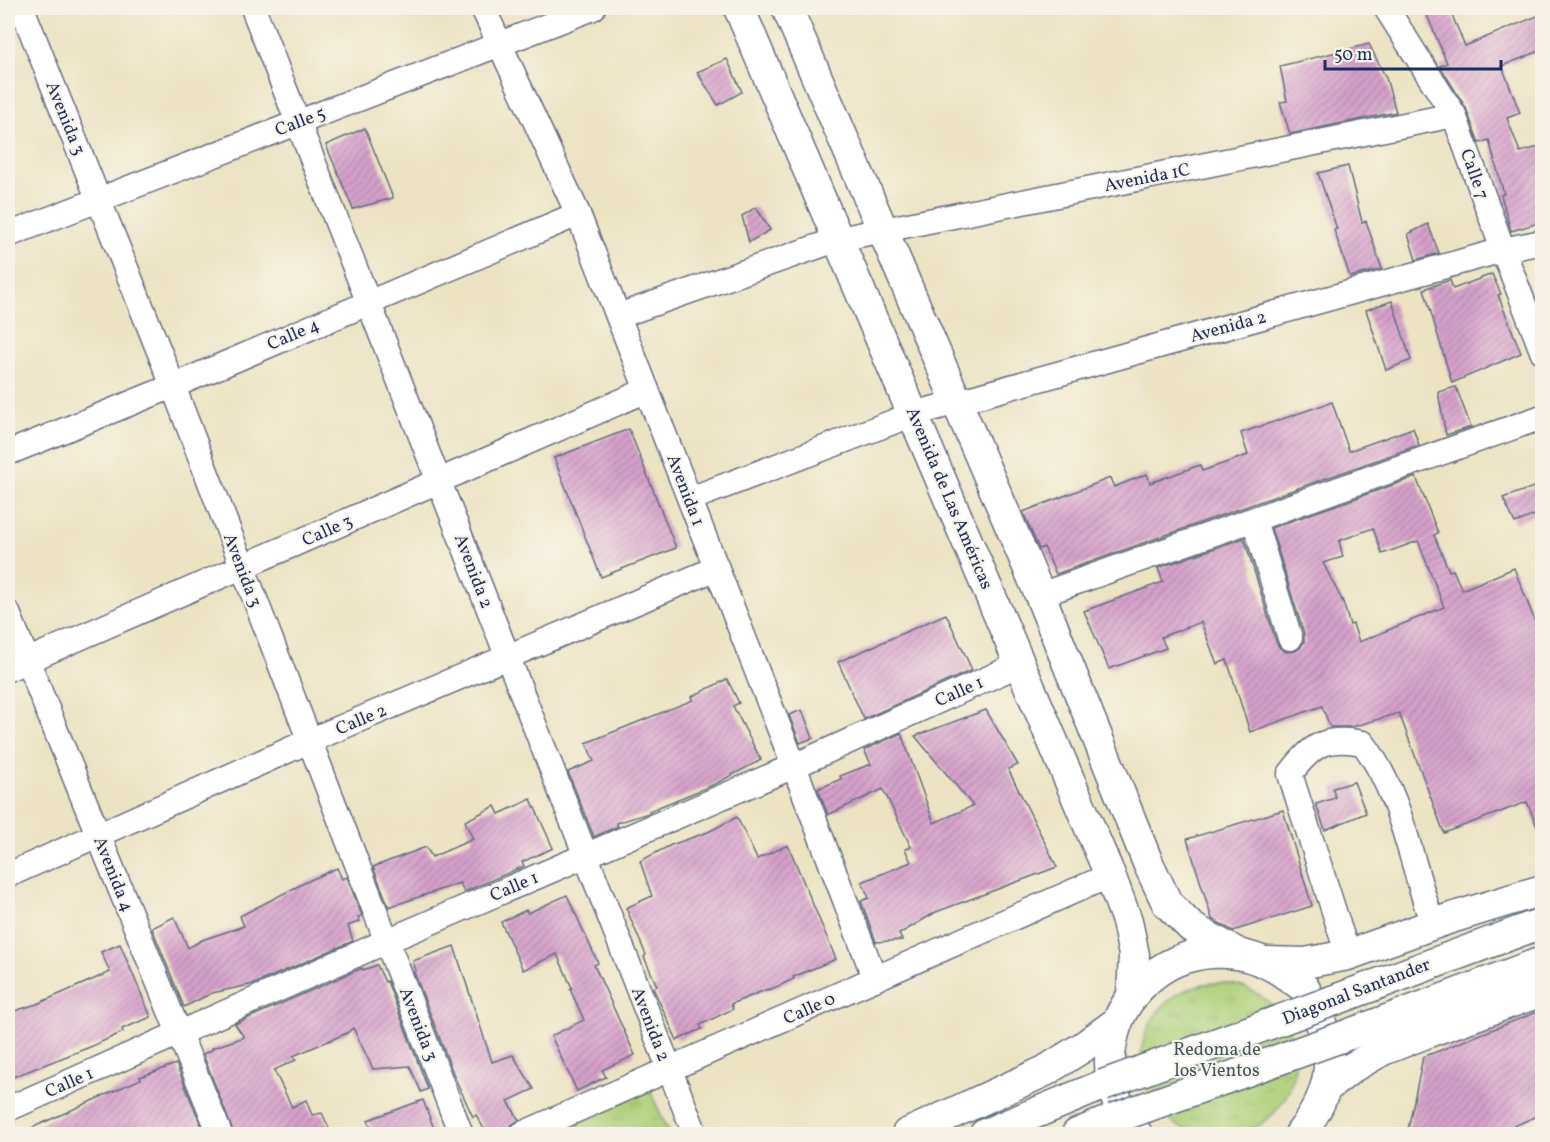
<svg xmlns="http://www.w3.org/2000/svg" width="1550" height="1142" font-family="Vollkorn,serif">
<style>
.park{fill:url(#park-tufts);stroke:#65806c;stroke-width:1.5}
.building{fill:url(#building-hatch);fill-rule:evenodd}
.lines{fill:none;stroke-linecap:round;stroke-linejoin:round}
.minor-casing{stroke:#646e81;stroke-width:27}
.major-casing{stroke:#646e81;stroke-width:33}
.minor{stroke:#fff;stroke-width:24}
.major{stroke:#fff;stroke-width:30}
.major-bridge-casing{stroke:#646e81;stroke-width:33;stroke-linecap:butt}
.major-bridge{stroke:#fff;stroke-width:30}
.labels{text-anchor:middle;stroke-width:4.5;stroke-linejoin:round;paint-order:stroke}
.street-label{font-size:18px;fill:#1b2f5e;stroke:#f7f3e8}
.park-label{font-size:18px;fill:#405765;stroke:#f7f3e8}
</style>
<defs>
<pattern id="park-tufts" width="24" height="20" patternUnits="userSpaceOnUse" patternTransform="scale(1.5)"><rect width="24" height="20" fill="#afd079"/><path d="M3 7l-1-3M5 7V3M7 7l1-3M15 17l-1-3M17 17v-4M19 17l1-3" fill="none" stroke="#96b36b"/></pattern>
<pattern id="building-hatch" width="6" height="6" patternUnits="userSpaceOnUse" patternTransform="scale(1.5)"><rect width="6" height="6" fill="#d6a2ca"/><path d="M-1 1l2-2M0 6l6-6M5 7l2-2" fill="none" stroke="#ad84a7"/></pattern>
</defs>
<rect width="100%" height="100%" fill="#f7f3e8"/>
<filter id="ink" filterUnits="userSpaceOnUse"><feTurbulence type="fractalNoise" baseFrequency=".0167" numOctaves="2"/><feDisplacementMap in="SourceGraphic" scale="12" xChannelSelector="R" yChannelSelector="G"/><feConvolveMatrix kernelMatrix="1 2 1 2 8 2 1 2 1" color-interpolation-filters="sRGB"/></filter>
<filter id="wash" filterUnits="userSpaceOnUse"><feTurbulence type="fractalNoise" baseFrequency=".008" numOctaves="4" result="noise"/><feDisplacementMap in="SourceGraphic" scale="24" xChannelSelector="R" yChannelSelector="G"/><feGaussianBlur stdDeviation="1.35" result="paint"/><feColorMatrix in="noise" values="0 0 0 0 0 0 0 0 0 0 0 0 0 0 0 0 0 1.4 0 .05"/><feComposite in="paint" operator="in"/></filter>
<g filter="url(#wash)">
<rect width="100%" height="100%" fill="#ece3c3"/>
<g class="park">
<circle cx="1218" cy="1060" r="77"/>
<path d="M 650,1090 L 669,1134 L 548,1134 Z"/>
</g>
<g id="blocks">
<g class="building">
<path d="M 1424,8 L 1449,8 L 1465,46 L 1542,14 L 1542,50 L 1502,66 L 1520,113 L 1507,118 L 1520,152 L 1542,146 L 1542,222 L 1511,231 L 1501,195 L 1504,194 L 1489,140 L 1479,143 L 1466,108 L 1440,66 L 1447,63 Z"/>
<path d="M 1369,44 L 1386,78 L 1396,112 L 1290,134 L 1280,102 L 1287,101 L 1280,66 Z"/>
<path d="M 727,59 L 742,92 L 718,105 L 697,72 Z"/>
<path d="M 365,128 L 393,198 L 353,209 L 326,145 Z"/>
<path d="M 1348,166 L 1362,222 L 1366,221 L 1382,269 L 1350,277 L 1334,230 L 1337,229 L 1318,173 Z"/>
<path d="M 756,207 L 770,230 L 749,242 L 742,216 Z"/>
<path d="M 1428,224 L 1439,253 L 1416,260 L 1408,234 Z"/>
<path d="M 1492,274 L 1501,294 L 1498,295 L 1521,353 L 1452,383 L 1424,289 L 1450,280 L 1453,289 Z"/>
<path d="M 1392,301 L 1411,360 L 1386,370 L 1366,310 Z"/>
<path d="M 1456,387 L 1471,427 L 1446,435 L 1438,392 Z"/>
<path d="M 1332,402 L 1349,451 L 1413,428 L 1419,445 L 1056,574 L 1044,547 L 1039,549 L 1023,512 L 1110,478 L 1114,487 L 1147,474 L 1150,483 L 1200,465 L 1202,471 L 1248,455 L 1241,433 Z"/>
<path d="M 629,429 L 676,548 L 601,577 L 554,458 Z"/>
<path d="M 1416,477 L 1438,533 L 1434,535 L 1449,571 L 1453,570 L 1462,590 L 1514,568 L 1542,639 L 1542,839 L 1527,802 L 1444,833 L 1399,713 L 1352,727 L 1330,727 L 1322,706 L 1250,732 L 1227,660 L 1217,664 L 1201,622 L 1161,637 L 1166,648 L 1109,669 L 1084,611 L 1163,582 L 1158,568 L 1244,538 L 1276,642 L 1280,648 L 1286,652 L 1295,651 L 1300,648 L 1304,642 L 1304,634 L 1271,528 ZM 1373,528 L 1382,554 L 1418,541 L 1444,607 L 1359,642 L 1353,624 L 1350,625 L 1343,602 L 1323,563 L 1343,557 L 1339,541 Z"/>
<path d="M 1542,484 L 1542,512 L 1515,523 L 1503,498 Z"/>
<path d="M 946,614 L 972,670 L 864,719 L 838,662 Z"/>
<path d="M 727,679 L 739,703 L 733,706 L 761,760 L 715,784 L 649,811 L 649,813 L 616,823 L 618,826 L 594,837 L 568,772 L 594,761 L 586,743 L 693,700 L 691,697 Z"/>
<path d="M 802,710 L 813,738 L 800,743 L 789,715 Z"/>
<path d="M 986,710 L 1018,765 L 1008,769 L 1057,867 L 936,912 L 899,934 L 902,940 L 876,942 L 861,901 L 869,898 L 862,882 L 911,862 L 905,849 L 911,847 L 883,789 L 828,815 L 818,789 L 841,779 L 840,776 L 871,764 L 864,750 L 901,733 L 934,823 L 973,806 L 915,736 Z"/>
<path d="M 1354,782 L 1366,813 L 1325,830 L 1316,804 L 1335,798 L 1333,788 Z"/>
<path d="M 531,799 L 553,848 L 522,862 L 524,866 L 464,892 L 460,883 L 389,907 L 373,867 L 426,847 L 432,857 L 473,839 L 465,821 L 495,806 L 499,814 Z"/>
<path d="M 1283,810 L 1312,906 L 1233,931 L 1212,919 L 1187,839 Z"/>
<path d="M 737,817 L 757,859 L 788,845 L 836,959 L 793,977 L 794,979 L 769,990 L 768,989 L 731,1004 L 733,1009 L 700,1025 L 702,1029 L 677,1040 L 653,988 L 657,986 L 644,957 L 646,955 L 626,908 L 652,896 L 640,861 L 671,845 L 708,832 Z"/>
<path d="M 337,868 L 342,879 L 347,877 L 362,916 L 358,917 L 360,921 L 348,926 L 353,941 L 254,984 L 212,993 L 184,1007 L 152,928 L 174,917 L 188,948 L 202,940 L 244,926 L 240,916 L 306,882 Z"/>
<path d="M 567,895 L 598,963 L 594,965 L 635,1055 L 602,1070 L 606,1077 L 577,1091 L 551,1036 L 584,1020 L 570,989 L 572,988 L 557,954 L 523,970 L 501,922 L 526,910 L 528,913 Z"/>
<path d="M 120,944 L 151,1017 L 122,1029 L 123,1032 L 90,1047 L 8,1079 L 8,1013 L 37,1004 L 110,972 L 101,952 Z"/>
<path d="M 454,946 L 492,1062 L 513,1055 L 534,1089 L 508,1101 L 519,1120 L 498,1134 L 487,1134 L 476,1115 L 473,1117 L 455,1078 L 414,972 L 416,971 L 413,961 Z"/>
<path d="M 377,965 L 385,982 L 387,981 L 428,1089 L 421,1092 L 410,1066 L 373,1069 L 353,1028 L 347,1033 L 293,1056 L 296,1060 L 274,1070 L 292,1107 L 306,1100 L 312,1115 L 322,1113 L 332,1134 L 234,1134 L 203,1054 L 212,1050 L 212,1048 L 244,1037 L 235,1024 L 362,968 L 363,970 Z"/>
<path d="M 1542,1010 L 1542,1114 L 1495,1134 L 1407,1134 L 1423,1057 Z"/>
<path d="M 176,1064 L 204,1132 L 198,1134 L 18,1134 L 141,1079 L 140,1077 Z"/>
<path d="M 423,1100 L 436,1134 L 374,1134 L 368,1120 Z"/>
</g>
</g>
</g>
<g filter="url(#ink)">
<use href="#blocks" fill-opacity="0" stroke="#646e81" stroke-width="1.5"/>
<g class="lines">
<g class="minor-casing">
<g id="minor">
<path d="M 22,8 L 173,386 L 461,1134"/>
<path d="M 253,8 L 695,1134"/>
<path d="M 483,8 L 578,214 L 794,766 L 875,979"/>
<path d="M 1386,8 L 1454,115 L 1503,250 L 1542,351"/>
<path d="M 8,235 L 593,8"/>
<path d="M 618,316 L 839,239 L 1454,115"/>
<path d="M 8,453 L 173,386 L 578,214"/>
<path d="M 690,499 L 914,414 L 1503,250 L 1542,242"/>
<path d="M 1254,520 L 1290,638"/>
<path d="M 1040,595 L 1542,417"/>
<path d="M 8,613 L 220,1134"/>
<path d="M 8,669 L 647,390"/>
<path d="M 8,875 L 309,741 L 717,568"/>
<path d="M 1348,955 L 1290,774 C 1313,744 1325,736 1363,743 C 1402,795 1411,864 1433,925"/>
<path d="M 8,1109 L 387,941 L 794,766 L 1020,664"/>
<path d="M 522,1134 L 1097,881"/>
</g>
</g>
<g class="major-casing">
<g id="major">
<path d="M 739,8 L 1110,875 L 1127,921 L 1134,955 L 1132,995"/>
<path d="M 787,8 L 1040,595 L 1148,863 L 1167,903 L 1191,927 L 1237,953"/>
<path d="M 1266,962 L 1305,963 L 1348,955 L 1448,919 L 1542,890"/>
<path d="M 1332,1001 L 1542,923"/>
<path d="M 1347,1035 L 1542,962"/>
<path d="M 1326,1088 L 1353,1067 L 1383,1050 L 1431,1031 L 1542,991"/>
<path d="M 907,1134 L 1045,1071 L 1083,1047 L 1117,1022"/>
<path d="M 985,1134 L 1103,1085"/>
<path d="M 1077,1134 L 1113,1119"/>
<path d="M 1137,1134 C 1113,1105 1104,1070 1114,1033 C 1119,1013 1130,997 1144,983 C 1182,946 1239,944 1282,972 C 1289,977 1298,982 1304,988 C 1308,994 1311,1002 1314,1008 C 1339,1055 1332,1093 1300,1134"/>
</g>
</g>
<use href="#minor" class="minor"/>
<use href="#major" class="major"/>
<g class="major-bridge-casing">
<g id="major-bridge">
<path d="M 1103,1085 L 1332,1001"/>
<path d="M 1113,1119 L 1347,1035"/>
</g>
</g>
<use href="#major-bridge" class="major-bridge"/>
</g>
</g>
<g class="labels">
<g class="street-label">
<text transform="translate(66 118) rotate(68)" y="6">Avenida 3</text>
<text transform="translate(300 121) rotate(-21)" y="6">Calle 5</text>
<text transform="translate(1475 174) rotate(70)" y="6">Calle 7</text>
<text transform="translate(1147 177) rotate(-11)" y="6">Avenida 1C</text>
<text transform="translate(1228 326) rotate(-15)" y="6">Avenida 2</text>
<text transform="translate(293 334) rotate(-23)" y="6">Calle 4</text>
<text transform="translate(686 490) rotate(69)" y="6">Avenida 1</text>
<text transform="translate(950 498) rotate(67)" y="6">Avenida de Las Américas</text>
<text transform="translate(327 530) rotate(-24)" y="6">Calle 3</text>
<text transform="translate(243 570) rotate(69)" y="6">Avenida 3</text>
<text transform="translate(474 571) rotate(69)" y="6">Avenida 2</text>
<text transform="translate(959 691) rotate(-24)" y="6">Calle 1</text>
<text transform="translate(361 719) rotate(-23)" y="6">Calle 2</text>
<text transform="translate(114 874) rotate(68)" y="6">Avenida 4</text>
<text transform="translate(514 886) rotate(-23)" y="6">Calle 1</text>
<text transform="translate(1356 991) rotate(-21)" y="6">Diagonal Santander</text>
<text transform="translate(809 1008) rotate(-24)" y="6">Calle 0</text>
<text transform="translate(419 1024) rotate(69)" y="6">Avenida 3</text>
<text transform="translate(651 1024) rotate(69)" y="6">Avenida 2</text>
<text transform="translate(69 1082) rotate(-24)" y="6">Calle 1</text>
</g>
<g class="park-label">
<text x="1217" y="1055">Redoma de<tspan x="1217" dy="21">los Vientos</tspan></text>
</g>
</g>
<rect width="1550" height="1142" fill="none" stroke="#f7f3e8" stroke-width="30"/>
<path d="M1325 60v9h176v-9" fill="none" stroke="#1b2f5e" stroke-width="3"/>
<text x="1334" y="60" font-size="18" fill="#1b2f5e" stroke="#f7f3e8" stroke-width="4.5" paint-order="stroke">50 m</text>
</svg>
